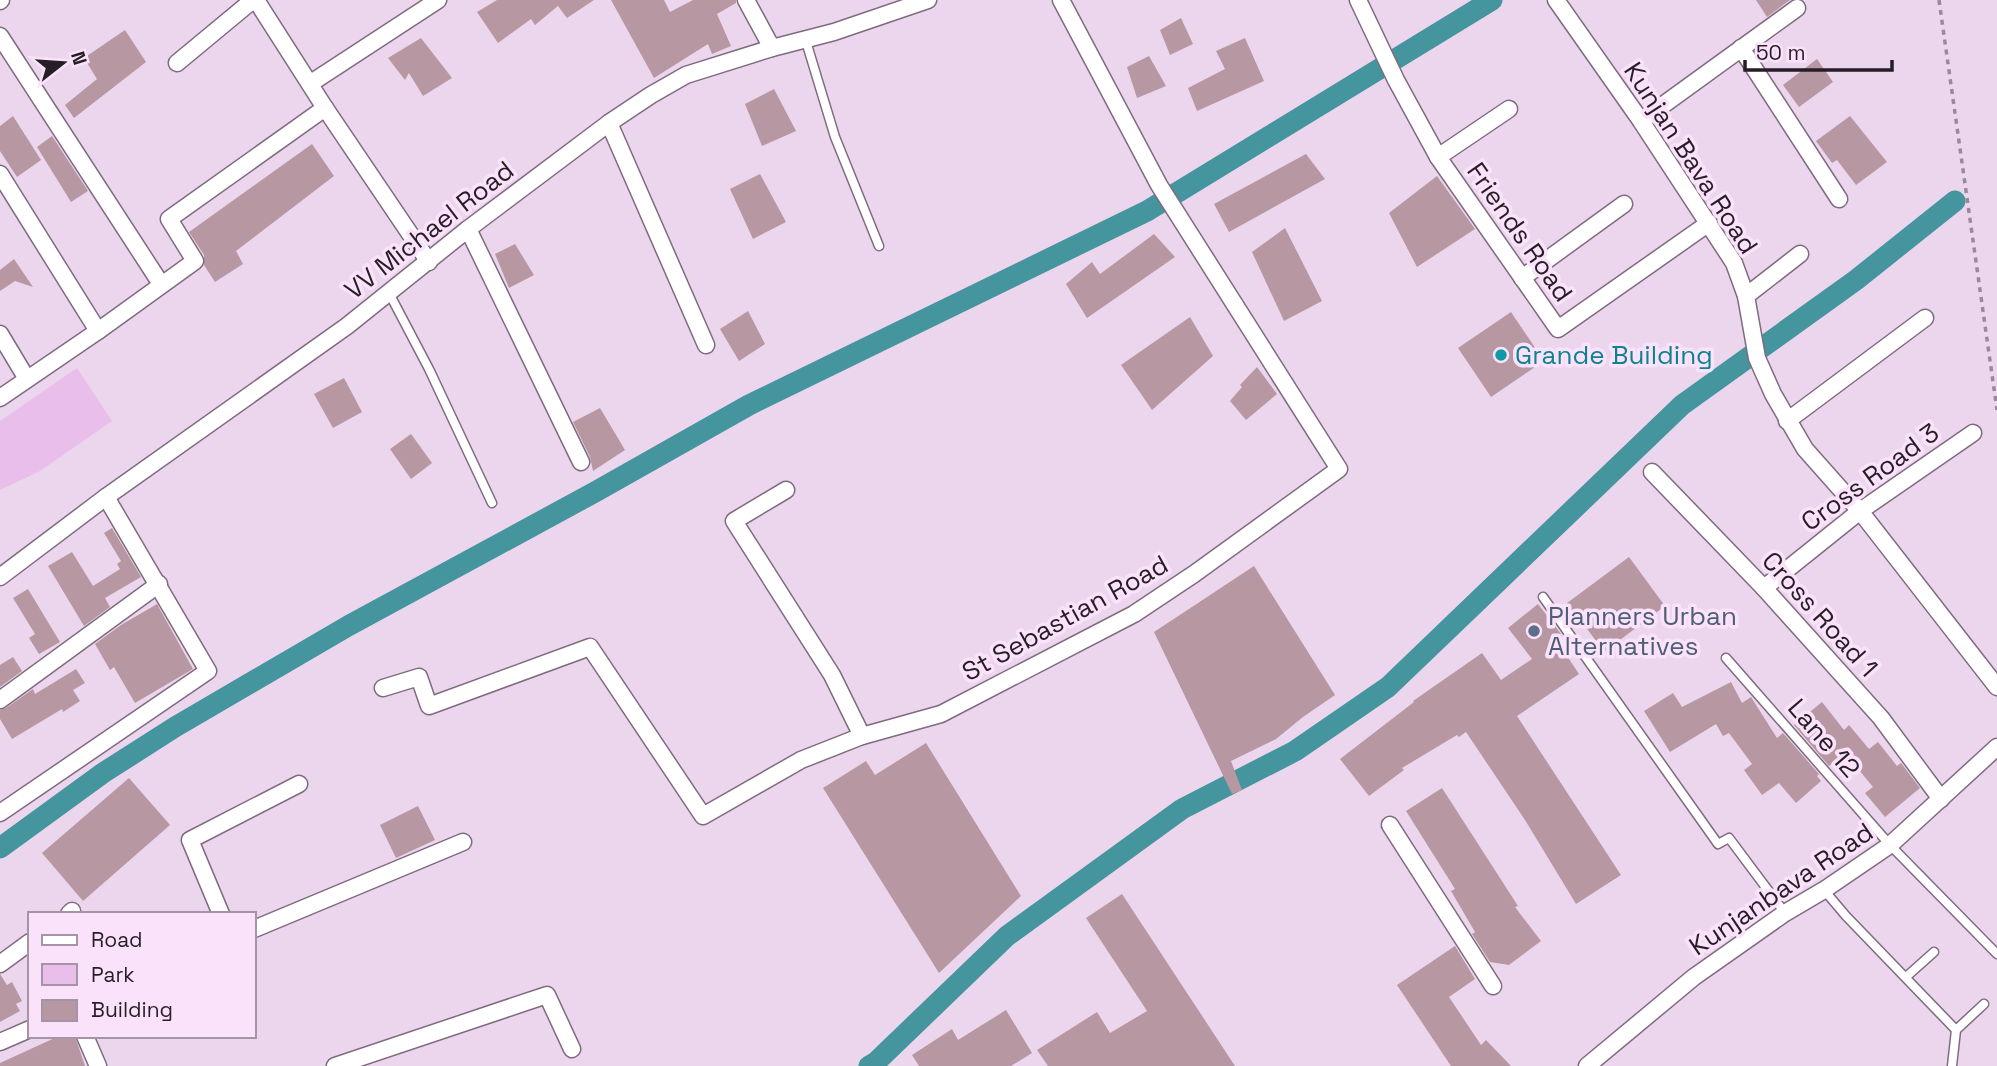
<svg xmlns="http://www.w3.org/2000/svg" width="1997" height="1066" font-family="'Space Grotesk',sans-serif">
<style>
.green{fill:#e9beea}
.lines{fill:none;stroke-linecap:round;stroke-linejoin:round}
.canal{stroke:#44959d;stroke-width:21}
.building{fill:#b798a2}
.lane-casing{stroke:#7f6b7f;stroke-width:11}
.street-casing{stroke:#7f6b7f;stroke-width:19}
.path{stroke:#99899a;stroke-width:3.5;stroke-dasharray:5 5;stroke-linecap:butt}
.lane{stroke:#fff;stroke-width:8}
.street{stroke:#fff;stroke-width:16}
.culture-dot{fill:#0f9aa8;stroke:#fae3fa;stroke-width:2.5}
.service-dot{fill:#5c6f8a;stroke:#fae3fa;stroke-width:2.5}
.labels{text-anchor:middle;stroke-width:7;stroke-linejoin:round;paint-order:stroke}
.street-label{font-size:26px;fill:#261d26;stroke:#fae3fa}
.culture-label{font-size:26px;fill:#0d838f;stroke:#fae3fa;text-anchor:start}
.service-label{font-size:26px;fill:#4e5e75;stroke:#fae3fa;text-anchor:start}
</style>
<rect width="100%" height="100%" fill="#ecd6ed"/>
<path class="green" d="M 77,368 L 112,421 L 40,471 L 0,490 L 0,421 Z"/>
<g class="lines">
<g class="canal">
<path d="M 0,848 L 103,773 L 175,727 L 348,626 L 595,492 L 749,405 L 1147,211 L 1492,0"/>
<path d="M 869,1066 L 876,1062 L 1007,936 L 1182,809 L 1295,751 L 1388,687 L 1682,405 L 1856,280 L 1955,201"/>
</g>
</g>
<g class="building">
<path d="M 497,0 L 594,0 L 567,18 L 558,6 L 535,25 L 531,19 L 498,43 L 477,12 Z"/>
<path d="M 611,0 L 664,0 L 670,12 L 693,0 L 736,0 L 736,3 L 717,14 L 731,46 L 712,54 L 708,44 L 654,78 Z"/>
<path d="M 1756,0 L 1790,0 L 1767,17 Z"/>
<path d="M 1181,18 L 1193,44 L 1170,55 L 1160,30 Z"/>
<path d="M 125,30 L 146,62 L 74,118 L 65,105 L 97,79 L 84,58 Z"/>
<path d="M 421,38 L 452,78 L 423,96 L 409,73 L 405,80 L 388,58 Z"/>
<path d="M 1245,38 L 1264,81 L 1197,111 L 1188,88 L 1225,69 L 1216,51 Z"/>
<path d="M 1149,56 L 1166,86 L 1137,98 L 1127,67 Z"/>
<path d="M 1817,59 L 1833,82 L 1799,107 L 1783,85 Z"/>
<path d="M 774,89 L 796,131 L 762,146 L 745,104 Z"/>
<path d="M 13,116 L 41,160 L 17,177 L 0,151 L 0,126 Z"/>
<path d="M 1850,116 L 1887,162 L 1856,185 L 1837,160 L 1832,163 L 1816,141 Z"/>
<path d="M 52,136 L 88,191 L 71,202 L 37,147 Z"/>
<path d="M 312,144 L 334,176 L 236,251 L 243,264 L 215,282 L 204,265 L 204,255 L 189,232 Z"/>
<path d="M 1306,154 L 1325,179 L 1229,232 L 1214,204 Z"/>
<path d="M 760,174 L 786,222 L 753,239 L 730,189 Z"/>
<path d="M 1437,176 L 1475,229 L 1417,267 L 1389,213 Z"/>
<path d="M 1285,228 L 1322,301 L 1284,321 L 1252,252 Z"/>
<path d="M 1154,234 L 1175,257 L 1087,318 L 1066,284 L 1092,262 L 1100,274 Z"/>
<path d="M 515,244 L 534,275 L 509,288 L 495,254 Z"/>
<path d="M 14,259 L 33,287 L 15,281 L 0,291 L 0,270 Z"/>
<path d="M 748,311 L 765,344 L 739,361 L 720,329 Z"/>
<path d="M 1511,312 L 1544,361 L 1491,397 L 1458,348 Z"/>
<path d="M 1190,317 L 1213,356 L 1152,410 L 1121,365 Z"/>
<path d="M 1257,367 L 1277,394 L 1246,420 L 1230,401 L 1242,387 L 1240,385 Z"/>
<path d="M 344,378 L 362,412 L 333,428 L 314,394 Z"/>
<path d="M 600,408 L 625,450 L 593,471 L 590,457 L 573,422 Z"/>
<path d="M 411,434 L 432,463 L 411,479 L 390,449 Z"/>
<path d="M 112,528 L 141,577 L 105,598 L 110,607 L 84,626 L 48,566 L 72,552 L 93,586 L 120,569 L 117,564 L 121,561 L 104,533 Z"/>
<path d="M 1629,557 L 1665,606 L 1604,652 L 1580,619 L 1571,626 L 1559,609 Z"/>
<path d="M 1254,566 L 1335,695 L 1303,717 L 1276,739 L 1231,761 L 1242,790 L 1232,794 L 1154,632 Z"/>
<path d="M 28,589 L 60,642 L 39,654 L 29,638 L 35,634 L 13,598 Z"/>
<path d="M 157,604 L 193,669 L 135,703 L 114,667 L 110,670 L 95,644 L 121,625 Z"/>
<path d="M 1538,604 L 1561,634 L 1555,638 L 1579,674 L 1517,716 L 1621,875 L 1576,904 L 1525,820 L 1466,732 L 1459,737 L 1457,735 L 1402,768 L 1404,770 L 1369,796 L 1340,759 L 1414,702 L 1413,701 L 1482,653 L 1501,680 L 1532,659 L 1508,628 Z"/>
<path d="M 13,657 L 22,671 L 0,687 L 0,665 Z"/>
<path d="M 76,669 L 85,683 L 73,690 L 80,701 L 63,712 L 62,709 L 12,739 L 0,719 L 0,710 L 6,708 L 33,689 L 35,694 Z"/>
<path d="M 1731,682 L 1742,703 L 1751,697 L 1777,738 L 1783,733 L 1819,774 L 1817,776 L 1821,781 L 1796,803 L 1779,783 L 1762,795 L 1744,770 L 1752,764 L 1729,733 L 1723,736 L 1716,724 L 1670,752 L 1644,711 L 1673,693 L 1682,707 Z"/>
<path d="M 1822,702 L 1844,730 L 1849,725 L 1869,749 L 1878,742 L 1897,766 L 1901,763 L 1920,788 L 1885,817 L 1865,793 L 1873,787 L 1845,753 L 1829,766 L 1794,725 Z"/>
<path d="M 926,743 L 1021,896 L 939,973 L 823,788 L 866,761 L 875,775 Z"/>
<path d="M 129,778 L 170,825 L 83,901 L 42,853 Z"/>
<path d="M 1442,788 L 1518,906 L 1515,907 L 1541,941 L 1509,965 L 1490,962 L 1472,934 L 1475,932 L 1451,891 L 1455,889 L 1406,811 Z"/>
<path d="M 418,806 L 435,840 L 396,858 L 380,825 Z"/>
<path d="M 1122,894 L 1235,1066 L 1048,1066 L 1037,1050 L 1097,1012 L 1110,1033 L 1147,1011 L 1086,918 Z"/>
<path d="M 1455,946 L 1475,979 L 1449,997 L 1481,1045 L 1486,1040 L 1511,1066 L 1451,1066 L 1397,985 Z"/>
<path d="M 0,974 L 7,985 L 12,982 L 22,1001 L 16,1004 L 20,1011 L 0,1022 Z"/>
<path d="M 1006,1010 L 1032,1053 L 1011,1066 L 919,1066 L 912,1055 L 952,1029 L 958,1040 Z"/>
<path d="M 59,1036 L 75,1036 L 85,1066 L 0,1066 L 0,1063 Z"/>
</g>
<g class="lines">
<g class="lane-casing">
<g id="lane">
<path d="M 805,38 L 835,137 L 879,246"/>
<path d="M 389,293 L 429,369 L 492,503"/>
<path d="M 1543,597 L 1718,844 L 1729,838 L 1785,913"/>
<path d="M 1726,658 L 1890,845 L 1997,954"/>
<path d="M 1824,890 L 1846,916 L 1956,1030 L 1952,1066"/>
<path d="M 1906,977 L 1934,952"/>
<path d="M 1956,1030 L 1984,1004"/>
</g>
</g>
<g class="street-casing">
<g id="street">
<path d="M 256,0 L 325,108 L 429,262"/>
<path d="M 746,0 L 772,48"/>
<path d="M 1358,0 L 1396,80 L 1438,157 L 1558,329 L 1709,223"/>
<path d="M 1556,0 L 1641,121 L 1734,263 L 1746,296 L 1757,358 L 1773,394 L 1805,449 L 1860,511 L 1997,687"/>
<path d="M 0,1 L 1,0"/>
<path d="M 0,36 L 161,284"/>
<path d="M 1741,48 L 1839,199"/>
<path d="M 177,63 L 253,0"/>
<path d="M 311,83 L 438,0"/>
<path d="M 1641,121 L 1797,8"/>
<path d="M 609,123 L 706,345"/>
<path d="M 1438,157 L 1509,109"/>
<path d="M 0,174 L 98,331"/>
<path d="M 468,229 L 581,462"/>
<path d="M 1522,278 L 1624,204"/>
<path d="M 1746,296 L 1800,254"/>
<path d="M 0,334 L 27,379"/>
<path d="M 0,398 L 98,331 L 195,261 L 169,219 L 325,108"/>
<path d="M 1787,421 L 1925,318"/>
<path d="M 1652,472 L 1764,588 L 1881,718 L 1941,799"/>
<path d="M 786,490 L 734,521 L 832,675 L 862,736"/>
<path d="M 0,577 L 106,497 L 347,326 L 468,229 L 609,123 L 651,95 L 686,75 L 772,48 L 834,32 L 928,0"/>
<path d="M 1764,588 L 1860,511 L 1973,433"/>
<path d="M 383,688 L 419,677 L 429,706 L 590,647 L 703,816 L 801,760 L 862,736 L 941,714 L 1134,614 L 1194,574 L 1339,469 L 1159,185 L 1061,0"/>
<path d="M 0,700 L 159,584"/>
<path d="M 0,813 L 208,671 L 106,497"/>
<path d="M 1390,825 L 1493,986"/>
<path d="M 69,914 L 72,911"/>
<path d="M 221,914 L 190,840 L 299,784"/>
<path d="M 254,929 L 463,842"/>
<path d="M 0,964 L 30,942"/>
<path d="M 85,1036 L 98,1066"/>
<path d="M 0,1042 L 30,1029"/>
<path d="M 335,1066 L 547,995 L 572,1049"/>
<path d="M 1587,1066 L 1694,977 L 1785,913 L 1824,890 L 1890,845 L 1997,747"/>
</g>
</g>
<path class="path" d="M 1939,0 L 1997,410"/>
<use href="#lane" class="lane"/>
<use href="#street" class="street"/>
</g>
<circle class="culture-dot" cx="1501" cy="355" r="7"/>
<circle class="service-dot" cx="1534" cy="631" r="7"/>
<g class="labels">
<g class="street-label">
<text transform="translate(1691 158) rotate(57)" y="9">Kunjan Bava Road</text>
<text transform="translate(429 230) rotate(-38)" y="9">VV Michael Road</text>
<text transform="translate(1520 232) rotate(55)" y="9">Friends Road</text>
<text transform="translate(1870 477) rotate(-36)" y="9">Cross Road 3</text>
<text transform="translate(1820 614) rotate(48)" y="9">Cross Road 1</text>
<text transform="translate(1065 618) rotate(-29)" y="9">St Sebastian Road</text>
<text transform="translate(1824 738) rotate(49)" y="9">Lane 12</text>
<text transform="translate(1781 889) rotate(-34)" y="9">Kunjanbava Road</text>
</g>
<g class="culture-label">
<text x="1515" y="364">Grande Building</text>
</g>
<g class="service-label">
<text x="1548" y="625">Planners Urban<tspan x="1548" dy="30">Alternatives</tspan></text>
</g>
</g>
<rect x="28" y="912" width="228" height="126" fill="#fae3fa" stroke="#a594a5" stroke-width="2"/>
<rect x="42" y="935" width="35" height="10" fill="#ffffff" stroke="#a594a5" stroke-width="2"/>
<text x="91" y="947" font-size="21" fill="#261d26">Road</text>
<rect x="42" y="964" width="35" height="21" fill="#e9beea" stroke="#a594a5" stroke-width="2"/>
<text x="91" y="982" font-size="21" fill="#261d26">Park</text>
<rect x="42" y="1000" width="35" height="21" fill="#b798a2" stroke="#a594a5" stroke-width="2"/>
<text x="91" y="1017" font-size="21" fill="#261d26">Building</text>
<g transform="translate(63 63) rotate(73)" stroke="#fae3fa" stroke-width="5" paint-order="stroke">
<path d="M0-5L12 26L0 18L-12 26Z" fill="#261d26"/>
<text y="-10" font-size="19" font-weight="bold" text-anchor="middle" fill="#261d26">N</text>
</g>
<path d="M1745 60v10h147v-10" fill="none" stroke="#261d26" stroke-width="3.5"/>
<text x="1756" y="60" font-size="21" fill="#261d26" stroke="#fae3fa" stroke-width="5" paint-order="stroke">50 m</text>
</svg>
